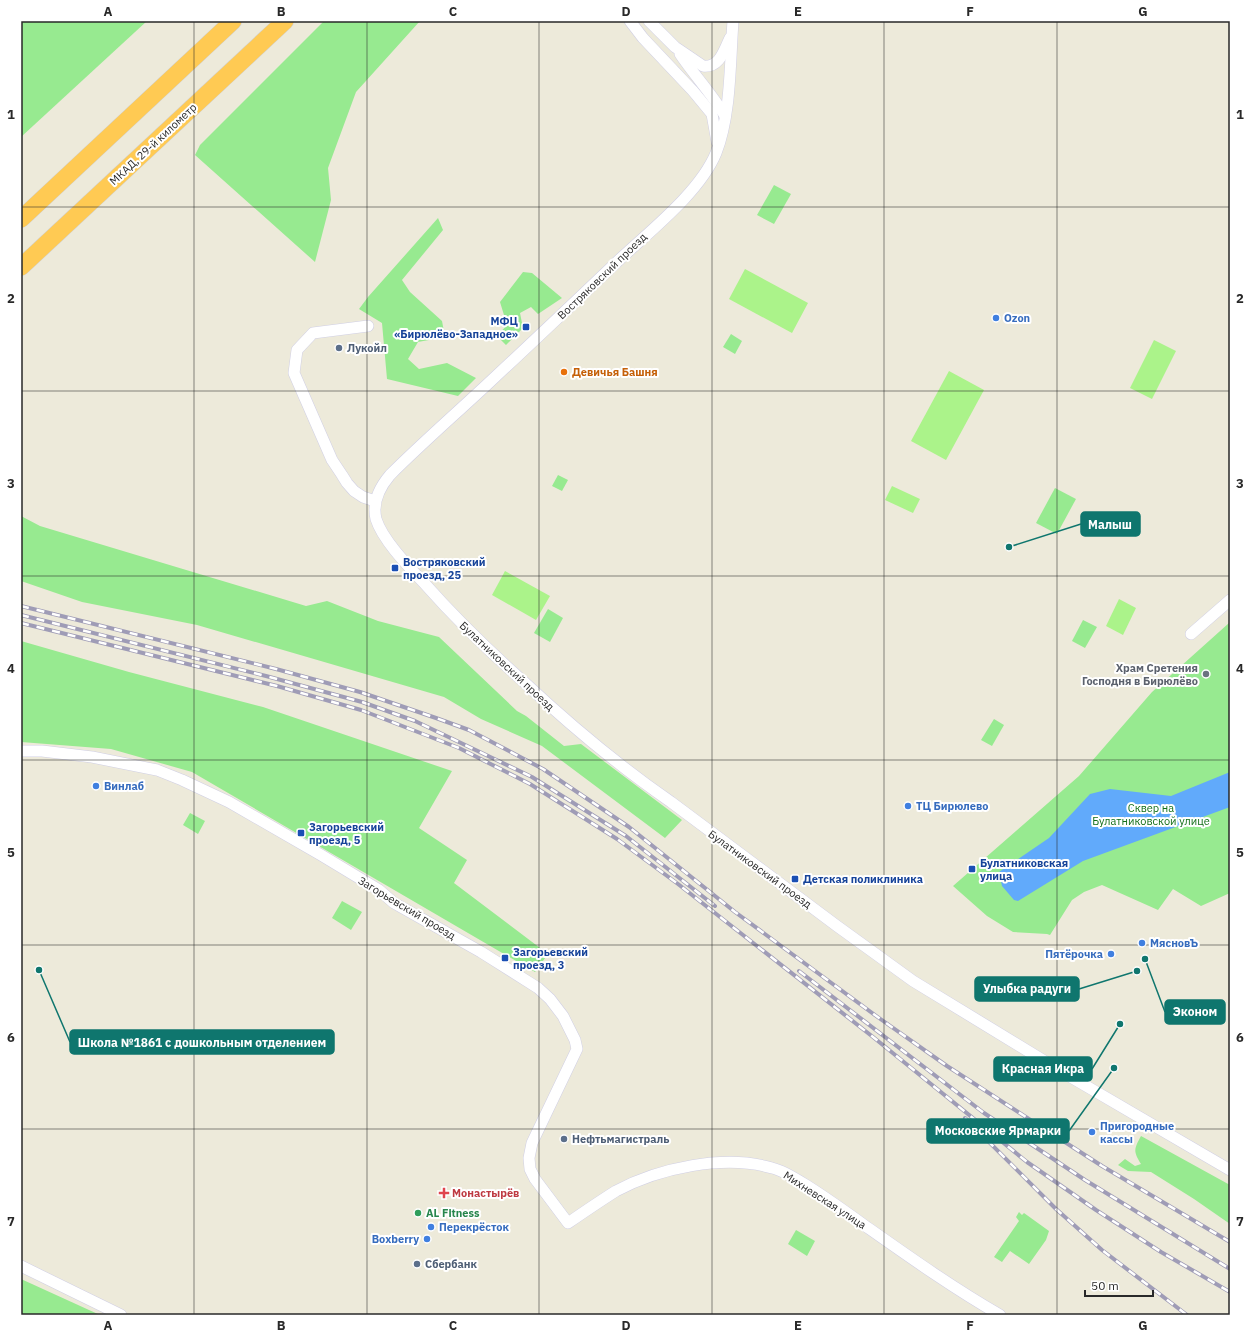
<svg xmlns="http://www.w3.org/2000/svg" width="1251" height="1336" font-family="'IBM Plex Sans',sans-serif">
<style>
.green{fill:#97ea90}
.pitch{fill:#abf38a}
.water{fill:#61aafb}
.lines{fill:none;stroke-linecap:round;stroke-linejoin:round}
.minor-casing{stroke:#d0cfe4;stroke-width:12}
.highway-casing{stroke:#d0d0d0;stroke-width:18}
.minor{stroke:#fff;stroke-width:11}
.highway{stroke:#ffca53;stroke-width:17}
.rail-casing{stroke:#9f9cb6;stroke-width:4}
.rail{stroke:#fff;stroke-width:2.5;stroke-dasharray:8;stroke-linecap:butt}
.grid{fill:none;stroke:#292929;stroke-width:1;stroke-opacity:0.55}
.shop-dot{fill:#3f7fe0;stroke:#fff;stroke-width:1.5}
.transit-dot{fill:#1a4fb4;stroke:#fff;stroke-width:1.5}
.service-dot{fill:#5c6f8a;stroke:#fff;stroke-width:1.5}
.food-dot{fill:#e8710a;stroke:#fff;stroke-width:1.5}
.worship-dot{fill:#6b7280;stroke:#fff;stroke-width:1.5}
.health-dot{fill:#e0444e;stroke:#fff;stroke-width:1.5}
.leisure-dot{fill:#2e9e5b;stroke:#fff;stroke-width:1.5}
.labels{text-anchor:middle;stroke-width:4;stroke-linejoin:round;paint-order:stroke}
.street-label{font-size:11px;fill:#292929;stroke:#fff}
.shop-label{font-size:11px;font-weight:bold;fill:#366cbe;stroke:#fff;text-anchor:start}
.transit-label{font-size:11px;font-weight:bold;fill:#164399;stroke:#fff;text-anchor:start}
.service-label{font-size:11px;font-weight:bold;fill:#4e5e75;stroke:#fff;text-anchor:start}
.food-label{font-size:11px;font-weight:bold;fill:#c56008;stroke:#fff;text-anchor:start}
.worship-label{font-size:11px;font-weight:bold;fill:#5b616d;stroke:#fff;text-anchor:end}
.park-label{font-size:11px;fill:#126e17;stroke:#fff}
.health-label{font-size:11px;font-weight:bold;fill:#be3a42;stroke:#fff;text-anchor:start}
.leisure-label{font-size:11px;font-weight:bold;fill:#27864d;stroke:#fff;text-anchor:start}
.leader{fill:none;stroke:#0f766e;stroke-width:1.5}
.callout-dot{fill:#0f766e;stroke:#fff;stroke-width:1.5}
.callout{fill:#0f766e;stroke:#0f766e;stroke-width:1.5}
.callout-label{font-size:12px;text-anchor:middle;font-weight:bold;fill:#fff}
.neatline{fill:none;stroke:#292929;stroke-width:1.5}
.grid-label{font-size:13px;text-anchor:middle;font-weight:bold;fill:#292929}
</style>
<rect width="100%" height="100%" fill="#edeada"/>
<g class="green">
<path d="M 21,21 L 147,21 L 21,137 Z"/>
<path d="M 324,21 L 420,21 L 356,92 L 328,168 L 331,200 L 315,262 L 195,155 L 200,145 Z"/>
<path d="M 774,185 L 791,194 L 774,224 L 757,215 Z"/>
<path d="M 438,218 L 443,230 L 402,280 L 410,292 L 442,321 L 445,337 L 418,342 L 408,359 L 419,369 L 447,363 L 476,378 L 458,396 L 387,379 L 382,323 L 359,309 L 368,297 Z"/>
<path d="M 523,272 L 532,273 L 562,298 L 538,314 L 531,307 L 520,313 L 523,328 L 506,345 L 497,336 L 507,325 L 500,302 Z"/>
<path d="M 731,334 L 742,341 L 735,354 L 723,347 Z"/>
<path d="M 558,475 L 568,480 L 562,491 L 552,486 Z"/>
<path d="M 1055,488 L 1076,499 L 1057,534 L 1036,523 Z"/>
<path d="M 21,516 L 40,526 L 306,606 L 327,601 L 378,621 L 439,637 L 517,711 L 526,716 L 564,746 L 581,744 L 682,820 L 665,838 L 542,746 L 481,719 L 444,697 L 197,625 L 82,602 L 21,581 Z"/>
<path d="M 548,609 L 563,618 L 550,642 L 534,633 Z"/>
<path d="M 1083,620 L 1097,627 L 1085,648 L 1072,641 Z"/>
<path d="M 1229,623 L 1230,893 L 1201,906 L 1173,889 L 1158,910 L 1102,885 L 1084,892 L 1072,900 L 1050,935 L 1047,934 L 1013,932 L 987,916 L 953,886 L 1079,776 L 1152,692 Z"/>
<path d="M 21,641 L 129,672 L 263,707 L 452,771 L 419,828 L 467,860 L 454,883 L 548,954 L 535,972 L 192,772 L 111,749 L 21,742 Z"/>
<path d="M 994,719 L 1004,725 L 992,746 L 981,740 Z"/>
<path d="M 190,813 L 205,821 L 198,834 L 183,825 Z"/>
<path d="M 342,901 L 362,912 L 351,930 L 332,918 Z"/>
<path d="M 1141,1136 L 1230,1185 L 1230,1224 L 1194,1199 L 1151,1172 L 1128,1171 L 1118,1165 L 1125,1159 L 1135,1166 L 1141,1164 C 1133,1151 1134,1149 1141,1136 Z"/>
<path d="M 1019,1212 L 1022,1215 L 1024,1213 L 1049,1231 L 1046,1240 L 1029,1264 L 1010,1251 L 1002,1262 L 994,1257 L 1019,1221 L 1016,1217 Z"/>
<path d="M 796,1230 L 815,1241 L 807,1256 L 788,1244 Z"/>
<path d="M 21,1279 L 100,1315 L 21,1315 Z"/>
</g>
<g class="pitch">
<path d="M 745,269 L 808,303 L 792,333 L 729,299 Z"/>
<path d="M 1154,340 L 1176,351 L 1152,399 L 1130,388 Z"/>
<path d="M 949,371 L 984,390 L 946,460 L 911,441 Z"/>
<path d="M 892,486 L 920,499 L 913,513 L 885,500 Z"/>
<path d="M 505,571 L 550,596 L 536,620 L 492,595 Z"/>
<path d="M 1119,599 L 1136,608 L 1123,635 L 1106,626 Z"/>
</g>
<path class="water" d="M 1230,772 L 1230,807 L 1083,861 L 1018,901 L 1014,900 L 1002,886 L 999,872 L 1049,838 L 1090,794 L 1110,789 L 1171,796 Z"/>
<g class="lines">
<g class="minor-casing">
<g id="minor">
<path d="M 630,21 L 643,38 L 693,91 L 712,114 L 717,142"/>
<path d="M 649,21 L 675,47 L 703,66 C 720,68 724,50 730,38"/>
<path d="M 733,21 C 730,62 731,115 716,153 C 700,192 650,231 619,260 C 578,299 536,339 494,378 C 459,411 423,442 390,475 C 379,488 372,502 376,519 C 383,541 410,568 425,584 C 456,619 489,651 524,682 C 570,725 619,766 671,802 L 837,926 L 913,981 L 1069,1076 L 1230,1170"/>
<path d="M 680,54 C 694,75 712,94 725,116"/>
<path d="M 368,326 L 313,333 L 297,350 L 294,373 L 332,460 L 342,475 L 347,483 L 354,491 L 363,497 L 375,501"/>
<path d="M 1191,634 L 1230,600"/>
<path d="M 21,751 L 42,751 L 92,757 L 157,770 L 182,780 L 229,802 L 321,855 L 379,890 L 394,903 L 481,952 L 538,988 L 550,999 L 563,1016 L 575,1040 L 577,1049 L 532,1143 L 529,1158 L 530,1169 L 535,1179 L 568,1223 C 584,1212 600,1201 616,1191 C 659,1168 724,1154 772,1168 C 785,1171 798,1180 809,1187 C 828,1199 846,1212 864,1225 C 908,1256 953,1288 1000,1315"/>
<path d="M 21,1266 L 121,1315"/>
</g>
</g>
<g class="highway-casing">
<g id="highway">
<path d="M 21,219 L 233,21"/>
<path d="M 21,267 L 285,21"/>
</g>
</g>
<use href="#minor" class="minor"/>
<use href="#highway" class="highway"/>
<g class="rail-casing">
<g id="rail">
<path d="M 21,606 L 276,669 L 360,692 L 436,718 L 469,730 L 543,769 L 629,827 L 735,912 L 879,1018 L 947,1066 L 1102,1166 L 1230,1242"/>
<path d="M 21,615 L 266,676 L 362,702 L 415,721 L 532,777 L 626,836 L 715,906"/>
<path d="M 21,623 L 277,686 L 361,710 L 459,748 L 530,784 L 617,839 L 678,884 L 873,1037 L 1027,1162 L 1096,1210 L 1161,1252 L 1230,1292"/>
<path d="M 799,971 L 984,1113 L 1085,1180 L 1230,1269"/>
<path d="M 965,1118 L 1056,1209 L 1102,1250 L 1187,1315"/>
</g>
</g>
<use href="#rail" class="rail"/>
</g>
<path class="grid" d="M 194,21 L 194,1315M 367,21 L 367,1315M 539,21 L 539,1315M 712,21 L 712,1315M 884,21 L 884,1315M 1057,21 L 1057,1315M 21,207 L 1230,207M 21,391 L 1230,391M 21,576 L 1230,576M 21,760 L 1230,760M 21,945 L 1230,945M 21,1129 L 1230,1129"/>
<g class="shop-dot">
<circle cx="996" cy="318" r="4"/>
<circle cx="96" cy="786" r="4"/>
<circle cx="908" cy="806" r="4"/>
<circle cx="1142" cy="943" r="4"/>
<circle cx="1111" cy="954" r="4"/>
<circle cx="1092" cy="1132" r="4"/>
<circle cx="431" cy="1227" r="4"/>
<circle cx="427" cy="1239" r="4"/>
</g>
<g class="transit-dot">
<rect x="522" y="323" width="8" height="8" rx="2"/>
<rect x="391" y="564" width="8" height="8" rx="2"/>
<rect x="297" y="829" width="8" height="8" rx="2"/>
<rect x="968" y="865" width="8" height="8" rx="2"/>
<rect x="791" y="875" width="8" height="8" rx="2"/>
<rect x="501" y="954" width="8" height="8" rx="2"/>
</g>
<g class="service-dot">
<circle cx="339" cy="348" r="4"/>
<circle cx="564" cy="1139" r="4"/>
<circle cx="417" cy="1264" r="4"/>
</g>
<circle class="food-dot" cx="564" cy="372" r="4"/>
<circle class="worship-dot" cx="1206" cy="674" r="4"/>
<path class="health-dot" d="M442 1187h4v4h4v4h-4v4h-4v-4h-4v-4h4z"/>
<circle class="leisure-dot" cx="418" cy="1213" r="4"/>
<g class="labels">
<g class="street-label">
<text transform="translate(153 144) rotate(-43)" y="4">МКАД, 29-й километр</text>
<text transform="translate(602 276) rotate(-44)" y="4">Востряковский проезд</text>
<text transform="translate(507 666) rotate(43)" y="4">Булатниковский проезд</text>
<text transform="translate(760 869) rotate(36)" y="4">Булатниковский проезд</text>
<text transform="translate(407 908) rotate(31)" y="4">Загорьевский проезд</text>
<text transform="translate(825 1200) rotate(33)" y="4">Михневская улица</text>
</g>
<g class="shop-label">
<text x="1004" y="322">Ozon</text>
<text x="104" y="790">Винлаб</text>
<text x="916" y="810">ТЦ Бирюлево</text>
<text x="1150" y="947">МясновЪ</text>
<text x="1103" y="958" text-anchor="end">Пятёрочка</text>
<text x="1100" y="1130">Пригородные<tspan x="1100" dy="13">кассы</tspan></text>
<text x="439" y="1231">Перекрёсток</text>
<text x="419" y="1243" text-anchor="end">Boxberry</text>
</g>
<g class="transit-label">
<text x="518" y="325" text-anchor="end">МФЦ<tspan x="518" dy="13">«Бирюлёво-Западное»</tspan></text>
<text x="403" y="566">Востряковский<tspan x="403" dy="13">проезд, 25</tspan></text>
<text x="309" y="831">Загорьевский<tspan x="309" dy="13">проезд, 5</tspan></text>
<text x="980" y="867">Булатниковская<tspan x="980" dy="13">улица</tspan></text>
<text x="803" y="883">Детская поликлиника</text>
<text x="513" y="956">Загорьевский<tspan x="513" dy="13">проезд, 3</tspan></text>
</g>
<g class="service-label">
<text x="347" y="352">Лукойл</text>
<text x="572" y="1143">Нефтьмагистраль</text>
<text x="425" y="1268">Сбербанк</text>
</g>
<g class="food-label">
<text x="572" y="376">Девичья Башня</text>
</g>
<g class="worship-label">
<text x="1198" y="672">Храм Сретения<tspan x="1198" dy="13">Господня в Бирюлёво</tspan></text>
</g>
<g class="park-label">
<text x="1151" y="812">Сквер на<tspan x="1151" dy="13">Булатниковской улице</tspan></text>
</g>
<g class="health-label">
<text x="452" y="1197">Монастырёв</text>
</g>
<g class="leisure-label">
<text x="426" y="1217">AL Fitness</text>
</g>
</g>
<path class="leader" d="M1009 547L1081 524M1137 971L1079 989M1145 959L1165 1012M39 970L70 1042M1120 1024L1092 1069M1114 1068L1069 1131"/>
<g class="callout-dot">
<circle cx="1009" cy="547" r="4"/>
<circle cx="1137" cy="971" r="4"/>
<circle cx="1145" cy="959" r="4"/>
<circle cx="39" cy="970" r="4"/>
<circle cx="1120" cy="1024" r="4"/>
<circle cx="1114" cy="1068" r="4"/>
</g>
<g class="callout">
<rect x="1081" y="512" width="59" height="24" rx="4"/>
<rect x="975" y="977" width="104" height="24" rx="4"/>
<rect x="1165" y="1000" width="60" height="24" rx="4"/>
<rect x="70" y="1030" width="264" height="24" rx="4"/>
<rect x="994" y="1057" width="98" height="24" rx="4"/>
<rect x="927" y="1119" width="142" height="24" rx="4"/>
</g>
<g class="callout-label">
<text x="1110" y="529">Малыш</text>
<text x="1027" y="993">Улыбка радуги</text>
<text x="1195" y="1016">Эконом</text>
<text x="202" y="1047">Школа №1861 с дошкольным отделением</text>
<text x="1043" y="1073">Красная Икра</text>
<text x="998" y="1135">Московские Ярмарки</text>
</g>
<rect width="1251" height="1336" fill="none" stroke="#ffffff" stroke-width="44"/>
<path d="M1085 1290v6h68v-6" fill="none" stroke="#292929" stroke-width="2"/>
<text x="1091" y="1290" font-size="12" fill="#292929" stroke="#ffffff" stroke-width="3" paint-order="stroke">50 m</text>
<rect x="22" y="22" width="1207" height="1292" class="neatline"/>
<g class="grid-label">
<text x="108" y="16">A</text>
<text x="281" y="16">B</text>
<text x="453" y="16">C</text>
<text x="626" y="16">D</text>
<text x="798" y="16">E</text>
<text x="970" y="16">F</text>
<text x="1143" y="16">G</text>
<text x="11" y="119">1</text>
<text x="1240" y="119">1</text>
<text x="11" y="303">2</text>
<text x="1240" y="303">2</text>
<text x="11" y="488">3</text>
<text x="1240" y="488">3</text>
<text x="11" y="673">4</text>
<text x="1240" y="673">4</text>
<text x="11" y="857">5</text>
<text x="1240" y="857">5</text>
<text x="11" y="1042">6</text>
<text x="1240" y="1042">6</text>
<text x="11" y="1226">7</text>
<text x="1240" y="1226">7</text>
<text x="108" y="1330">A</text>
<text x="281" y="1330">B</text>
<text x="453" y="1330">C</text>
<text x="626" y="1330">D</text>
<text x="798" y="1330">E</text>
<text x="970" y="1330">F</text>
<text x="1143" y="1330">G</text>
</g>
</svg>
